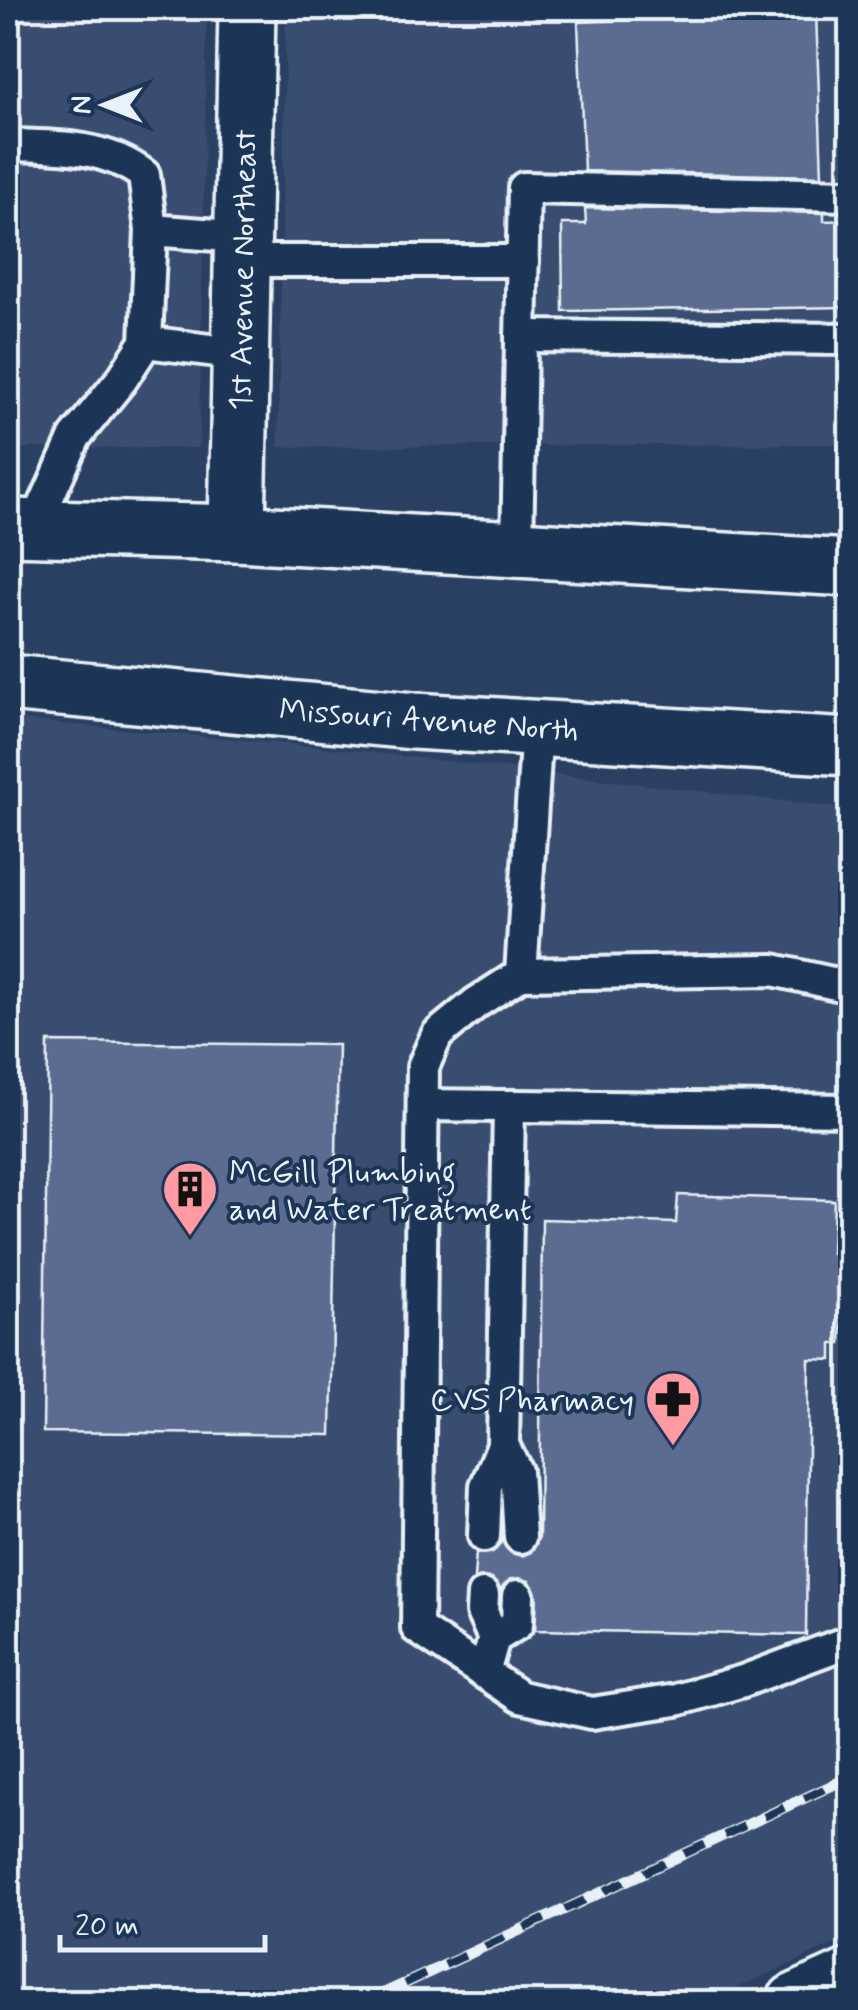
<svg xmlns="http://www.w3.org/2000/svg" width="858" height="2010" font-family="Mynerve,sans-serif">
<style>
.built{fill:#394d70}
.building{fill:#5c6c90;stroke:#e8f1f8;stroke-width:2.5}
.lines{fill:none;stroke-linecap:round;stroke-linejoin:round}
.service-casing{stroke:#e8f1f8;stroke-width:38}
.minor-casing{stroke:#e8f1f8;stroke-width:62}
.primary-casing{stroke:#e8f1f8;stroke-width:62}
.service{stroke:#1d3557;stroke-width:30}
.minor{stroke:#1d3557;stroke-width:55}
.primary{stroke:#1d3557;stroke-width:55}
.rail-casing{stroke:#e8f1f8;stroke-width:11}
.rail{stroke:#1d3557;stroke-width:8;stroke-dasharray:22;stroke-linecap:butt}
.labels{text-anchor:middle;stroke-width:8;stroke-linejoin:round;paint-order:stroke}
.street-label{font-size:32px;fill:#e8f1f8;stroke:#1d3557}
.poi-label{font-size:32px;fill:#e8f1f8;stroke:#1d3557;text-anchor:start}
</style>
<rect width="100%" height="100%" fill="#2a4062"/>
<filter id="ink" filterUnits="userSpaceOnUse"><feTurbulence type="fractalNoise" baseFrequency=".01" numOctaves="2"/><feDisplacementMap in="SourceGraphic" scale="20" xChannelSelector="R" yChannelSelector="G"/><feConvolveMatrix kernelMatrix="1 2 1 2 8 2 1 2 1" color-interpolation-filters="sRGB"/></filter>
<g filter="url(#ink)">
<g class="built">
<path d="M 8,8 L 207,8 L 199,448 L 8,448 Z"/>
<path d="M 286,8 L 850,8 L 850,444 L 278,447 Z"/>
<path d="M 8,719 L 352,750 L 850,809 L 850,1937 L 705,2002 L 8,2002 Z"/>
</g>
<g class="building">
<path d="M 816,13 L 822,176 L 584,171 L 578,22 Z"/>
<path d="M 585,208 L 824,213 L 824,221 L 850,220 L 850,307 L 563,311 L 562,224 L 586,224 Z"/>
<path d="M 48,1042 L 338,1045 L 331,1435 L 43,1432 Z"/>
<path d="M 678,1195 L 834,1200 L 832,1253 L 844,1253 L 841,1344 L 832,1344 L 832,1360 L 809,1359 L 806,1635 L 535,1630 L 537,1596 L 529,1581 L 510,1579 L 501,1590 L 492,1579 L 474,1578 L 476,1552 L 492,1553 L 502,1540 L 511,1553 L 522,1556 L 531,1552 L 539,1537 L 542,1219 L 676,1223 Z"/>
</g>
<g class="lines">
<g class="service-casing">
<g id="service">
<path d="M 8,145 C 55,146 105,145 144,175 L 151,230 L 146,342 L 122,379 L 75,437 L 34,528"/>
<path d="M 151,230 L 243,237"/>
<path d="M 242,261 L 523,261"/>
<path d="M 521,336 L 850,339"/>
<path d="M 146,342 L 241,354"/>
<path d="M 517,548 L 524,188 L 850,195"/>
<path d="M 537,728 L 521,974 L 476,1003 L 437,1035 L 423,1067 L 417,1628 L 520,1697 L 592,1713 L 676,1700 L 743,1681 L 850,1641"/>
<path d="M 521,974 L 773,970 L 850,987"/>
<path d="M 424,1105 L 850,1110"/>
<path d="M 509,1106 L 503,1445 L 516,1471 L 520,1537"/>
<path d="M 484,1536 L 486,1486 L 503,1445"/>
<path d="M 483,1595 L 482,1612 L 494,1638"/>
<path d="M 484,1673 L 494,1638 L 517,1624 L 518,1596"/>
</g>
</g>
<g class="minor-casing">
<g id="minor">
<path d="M 237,533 L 247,8"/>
<path d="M 795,2002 L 850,1977"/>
</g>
</g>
<g class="primary-casing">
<g id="primary">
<path d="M 8,527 L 237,533 L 850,568"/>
<path d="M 8,683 L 414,721 L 850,747"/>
</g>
</g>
<use href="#service" class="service"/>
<use href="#minor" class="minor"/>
<use href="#primary" class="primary"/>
<g class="rail-casing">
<path id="rail" d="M 365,2002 L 850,1777"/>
</g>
<use href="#rail" class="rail"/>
</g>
</g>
<defs>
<g id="building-pin" transform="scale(2.875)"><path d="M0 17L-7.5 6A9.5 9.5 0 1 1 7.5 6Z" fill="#ff9aa2" stroke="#1d3557"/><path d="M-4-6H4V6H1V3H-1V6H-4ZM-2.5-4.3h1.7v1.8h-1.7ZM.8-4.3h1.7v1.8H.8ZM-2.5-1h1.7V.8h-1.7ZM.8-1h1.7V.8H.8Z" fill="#111"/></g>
<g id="pharmacy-pin" transform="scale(2.875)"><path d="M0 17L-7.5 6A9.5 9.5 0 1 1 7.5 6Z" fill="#ff9aa2" stroke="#1d3557"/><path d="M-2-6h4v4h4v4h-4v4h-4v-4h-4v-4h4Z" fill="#111"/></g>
</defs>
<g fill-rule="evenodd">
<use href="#building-pin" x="190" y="1189"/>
<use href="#pharmacy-pin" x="673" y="1399"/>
</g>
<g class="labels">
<g class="street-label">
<text transform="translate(242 270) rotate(-89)" y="11">1st Avenue Northeast</text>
<text transform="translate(429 719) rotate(4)" y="11">Missouri Avenue North</text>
</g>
<g class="poi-label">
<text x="229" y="1182">McGill Plumbing<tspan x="229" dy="37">and Water Treatment</tspan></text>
<text x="634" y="1410" text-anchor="end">CVS Pharmacy</text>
</g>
</g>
<rect width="858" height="2010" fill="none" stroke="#1d3557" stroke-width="40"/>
<rect x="20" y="20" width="818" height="1970" fill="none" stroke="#e8f1f8" stroke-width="4" filter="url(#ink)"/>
<g transform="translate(105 105) rotate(270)" stroke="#1d3557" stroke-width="8" paint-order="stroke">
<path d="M0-8L18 38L0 25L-18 38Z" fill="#e8f1f8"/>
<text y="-15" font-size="28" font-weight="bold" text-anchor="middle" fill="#e8f1f8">N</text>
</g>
<path d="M60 1935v15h205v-15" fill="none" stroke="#e8f1f8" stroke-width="5"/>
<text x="75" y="1935" font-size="30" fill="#e8f1f8" stroke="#1d3557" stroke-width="8" paint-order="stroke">20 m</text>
</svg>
